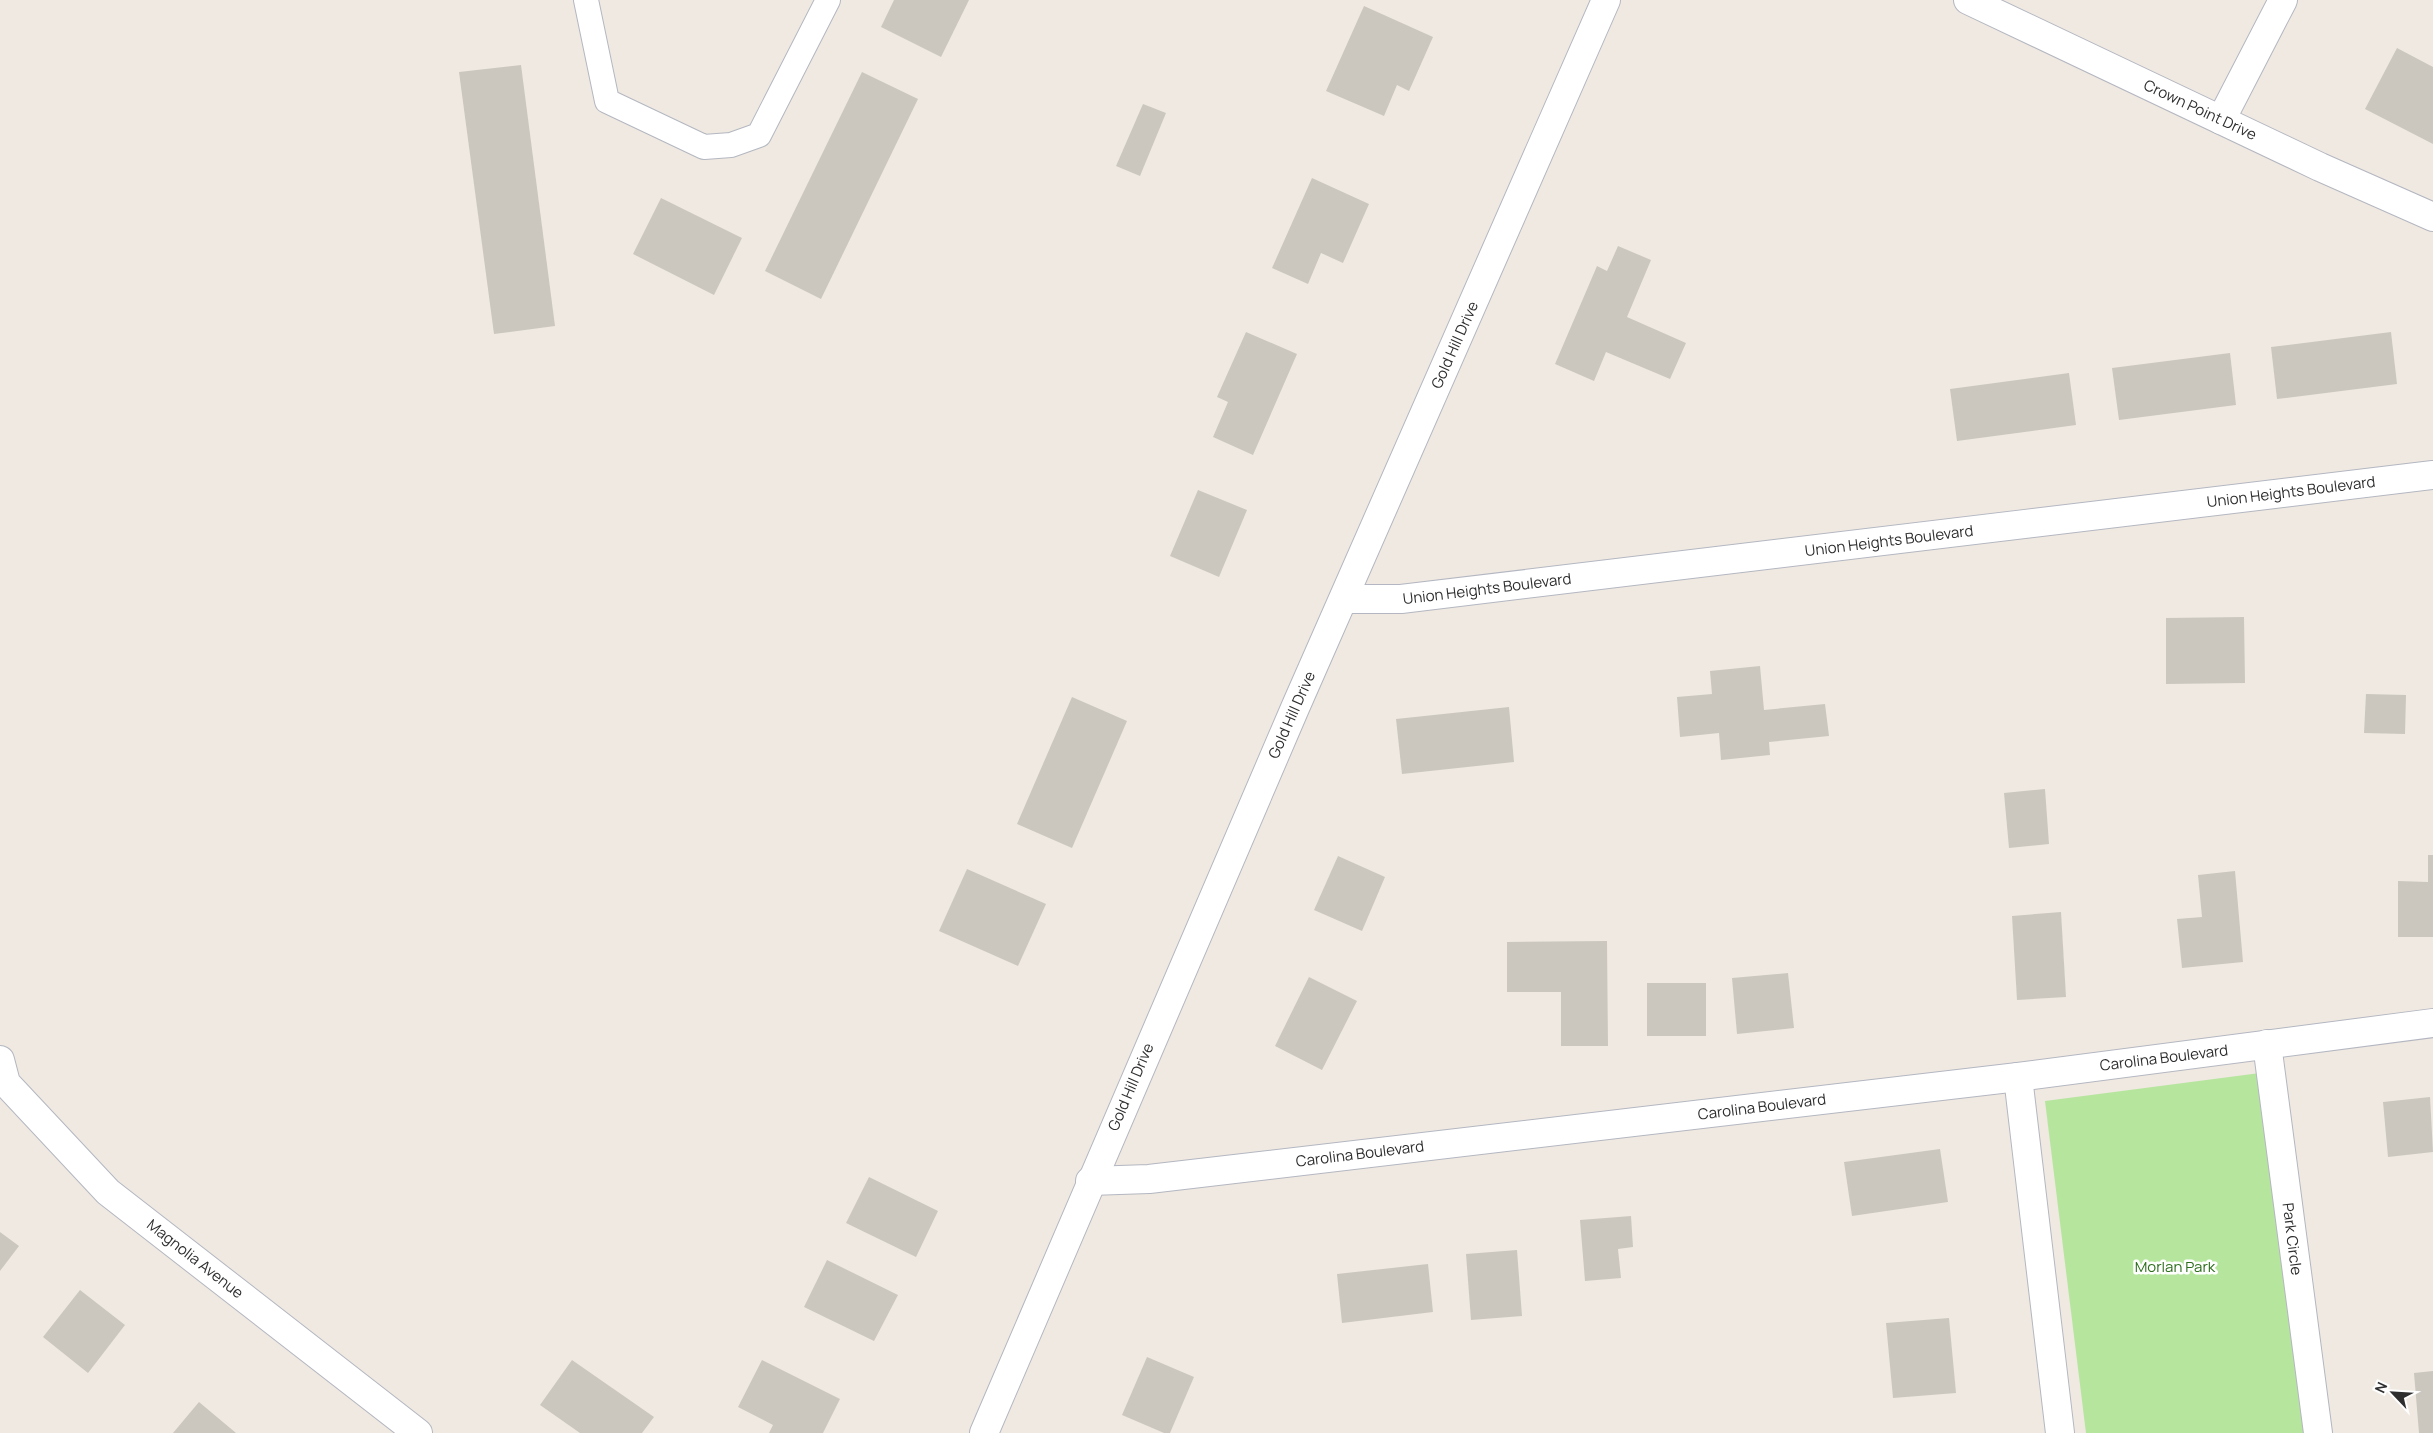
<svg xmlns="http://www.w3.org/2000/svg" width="2433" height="1433" font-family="Manrope,sans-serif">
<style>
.green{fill:#b6e59e}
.building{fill:#cbc7bf}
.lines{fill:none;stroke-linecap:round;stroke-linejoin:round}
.lane-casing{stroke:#b4b7c1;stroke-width:26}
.street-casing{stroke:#b4b7c1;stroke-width:30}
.secondary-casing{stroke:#b4b7c1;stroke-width:30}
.lane{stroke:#fff;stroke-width:24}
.street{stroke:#fff;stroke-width:28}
.secondary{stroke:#fff;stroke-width:28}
.labels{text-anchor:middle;stroke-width:5;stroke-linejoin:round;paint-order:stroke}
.street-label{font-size:15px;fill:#2e2e2e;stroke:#fff}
.park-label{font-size:15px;fill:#2c6e1b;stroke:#fff}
</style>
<rect width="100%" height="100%" fill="#efe9e1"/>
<path class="green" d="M 2260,1073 L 2305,1433 L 2086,1433 L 2045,1101 Z"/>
<g class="building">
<path d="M 894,0 L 969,0 L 941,57 L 881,27 Z"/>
<path d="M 1364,6 L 1433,37 L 1409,91 L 1397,85 L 1384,116 L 1326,91 Z"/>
<path d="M 2397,48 L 2433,67 L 2433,144 L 2365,109 Z"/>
<path d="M 521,65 L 555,326 L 494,334 L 459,72 Z"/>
<path d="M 862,72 L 918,99 L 821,299 L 765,271 Z"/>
<path d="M 1143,104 L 1166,113 L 1140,176 L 1116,166 Z"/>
<path d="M 1312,178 L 1369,204 L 1343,263 L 1321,253 L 1308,284 L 1272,268 Z"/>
<path d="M 661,198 L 742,238 L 714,295 L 633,254 Z"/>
<path d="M 1618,246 L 1651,260 L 1627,317 L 1686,343 L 1670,379 L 1606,352 L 1594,381 L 1555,364 L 1597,266 L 1607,271 Z"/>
<path d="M 1246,332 L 1297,354 L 1253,455 L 1213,437 L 1228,402 L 1217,397 Z"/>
<path d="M 2391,332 L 2397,384 L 2277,399 L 2271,347 Z"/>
<path d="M 2230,353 L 2236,405 L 2119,420 L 2112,368 Z"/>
<path d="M 2069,373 L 2076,425 L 1957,441 L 1950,389 Z"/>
<path d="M 1198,490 L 1247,510 L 1219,577 L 1170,556 Z"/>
<path d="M 2244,617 L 2245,683 L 2166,684 L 2166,618 Z"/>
<path d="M 1760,666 L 1764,710 L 1825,704 L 1829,736 L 1769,742 L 1770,755 L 1721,760 L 1719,733 L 1680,737 L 1677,697 L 1712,694 L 1710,671 Z"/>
<path d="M 2366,694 L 2406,695 L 2405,734 L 2364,733 Z"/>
<path d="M 1072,697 L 1127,721 L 1072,848 L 1017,824 Z"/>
<path d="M 1509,707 L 1514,762 L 1402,774 L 1396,719 Z"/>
<path d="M 2045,789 L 2049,844 L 2009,848 L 2004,793 Z"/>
<path d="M 2428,855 L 2433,855 L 2433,937 L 2398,937 L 2398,881 L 2428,882 Z"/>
<path d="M 1338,856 L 1385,877 L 1362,931 L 1314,910 Z"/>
<path d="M 967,869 L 1046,904 L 1018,966 L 939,931 Z"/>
<path d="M 2235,871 L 2243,962 L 2182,968 L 2177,919 L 2202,917 L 2198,875 Z"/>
<path d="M 2061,912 L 2066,997 L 2017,1000 L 2012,916 Z"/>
<path d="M 1607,941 L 1608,1046 L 1561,1046 L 1561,992 L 1507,992 L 1507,942 Z"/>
<path d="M 1788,973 L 1794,1028 L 1737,1034 L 1732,978 Z"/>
<path d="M 1309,977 L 1357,1001 L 1322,1070 L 1275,1046 Z"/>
<rect x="1647" y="983" width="59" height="53"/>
<path d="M 2430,1097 L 2433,1152 L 2388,1157 L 2383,1102 Z"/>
<path d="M 1940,1149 L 1948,1202 L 1852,1216 L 1844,1162 Z"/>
<path d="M 869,1177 L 938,1211 L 916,1257 L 846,1223 Z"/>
<path d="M 1631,1216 L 1633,1247 L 1618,1249 L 1621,1278 L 1585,1281 L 1580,1220 Z"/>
<path d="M 0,1232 L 19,1246 L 0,1271 Z"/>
<path d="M 1517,1250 L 1522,1316 L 1471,1320 L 1466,1254 Z"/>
<path d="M 827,1260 L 898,1295 L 874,1341 L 804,1307 Z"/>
<path d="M 1428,1264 L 1433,1312 L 1342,1323 L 1337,1274 Z"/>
<path d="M 80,1290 L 125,1325 L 88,1373 L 43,1337 Z"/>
<path d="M 1949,1318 L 1956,1393 L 1893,1398 L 1886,1323 Z"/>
<path d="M 1147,1357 L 1194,1377 L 1170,1433 L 1164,1433 L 1122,1415 Z"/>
<path d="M 572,1360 L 654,1417 L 642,1433 L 580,1433 L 540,1405 Z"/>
<path d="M 762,1360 L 840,1399 L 823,1433 L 769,1433 L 773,1425 L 738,1407 Z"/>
<path d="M 2433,1371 L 2433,1433 L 2419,1433 L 2414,1373 Z"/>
<path d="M 199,1402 L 236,1433 L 173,1433 Z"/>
</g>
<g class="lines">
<g class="lane-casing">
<path id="lane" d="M 586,0 L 607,101 L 704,147 L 731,145 L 759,135 L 828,0"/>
</g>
<g class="street-casing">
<g id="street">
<path d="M 1968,0 L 2320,167 L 2433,217"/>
<path d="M 2221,120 L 2283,0"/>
<path d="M 1344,599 L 1401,599 L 2433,475"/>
<path d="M 2267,1044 L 2318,1433"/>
<path d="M 0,1060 L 6,1083 L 108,1192 L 418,1433"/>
<path d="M 2018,1077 L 2060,1433"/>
<path d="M 1090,1181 L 1149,1179 L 2018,1077 L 2433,1023"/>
</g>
</g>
<g class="secondary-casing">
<path id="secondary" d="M 984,1433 L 1295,708 L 1606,0"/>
</g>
<use href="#lane" class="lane"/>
<use href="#street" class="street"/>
<use href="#secondary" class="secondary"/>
</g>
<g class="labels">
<g class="street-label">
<text transform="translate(2200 110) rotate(25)" y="5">Crown Point Drive</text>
<text transform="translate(1455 345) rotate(-66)" y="5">Gold Hill Drive</text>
<text transform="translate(2291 492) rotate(-7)" y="5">Union Heights Boulevard</text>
<text transform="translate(1889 541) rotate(-7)" y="5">Union Heights Boulevard</text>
<text transform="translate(1487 589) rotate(-7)" y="5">Union Heights Boulevard</text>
<text transform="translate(1292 715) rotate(-66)" y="5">Gold Hill Drive</text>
<text transform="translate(2164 1058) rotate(-7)" y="5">Carolina Boulevard</text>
<text transform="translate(1131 1087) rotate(-67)" y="5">Gold Hill Drive</text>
<text transform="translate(1762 1107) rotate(-7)" y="5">Carolina Boulevard</text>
<text transform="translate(1360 1154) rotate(-7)" y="5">Carolina Boulevard</text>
<text transform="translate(2292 1239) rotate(83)" y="5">Park Circle</text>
<text transform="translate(195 1259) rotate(38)" y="5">Magnolia Avenue</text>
</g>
<g class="park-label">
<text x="2175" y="1272">Morlan Park</text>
</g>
</g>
<g transform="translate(2393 1393) rotate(295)" stroke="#ffffff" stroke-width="4" paint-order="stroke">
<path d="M0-4L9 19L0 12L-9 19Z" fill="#2e2e2e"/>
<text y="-8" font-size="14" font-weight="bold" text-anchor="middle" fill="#2e2e2e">N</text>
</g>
</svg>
